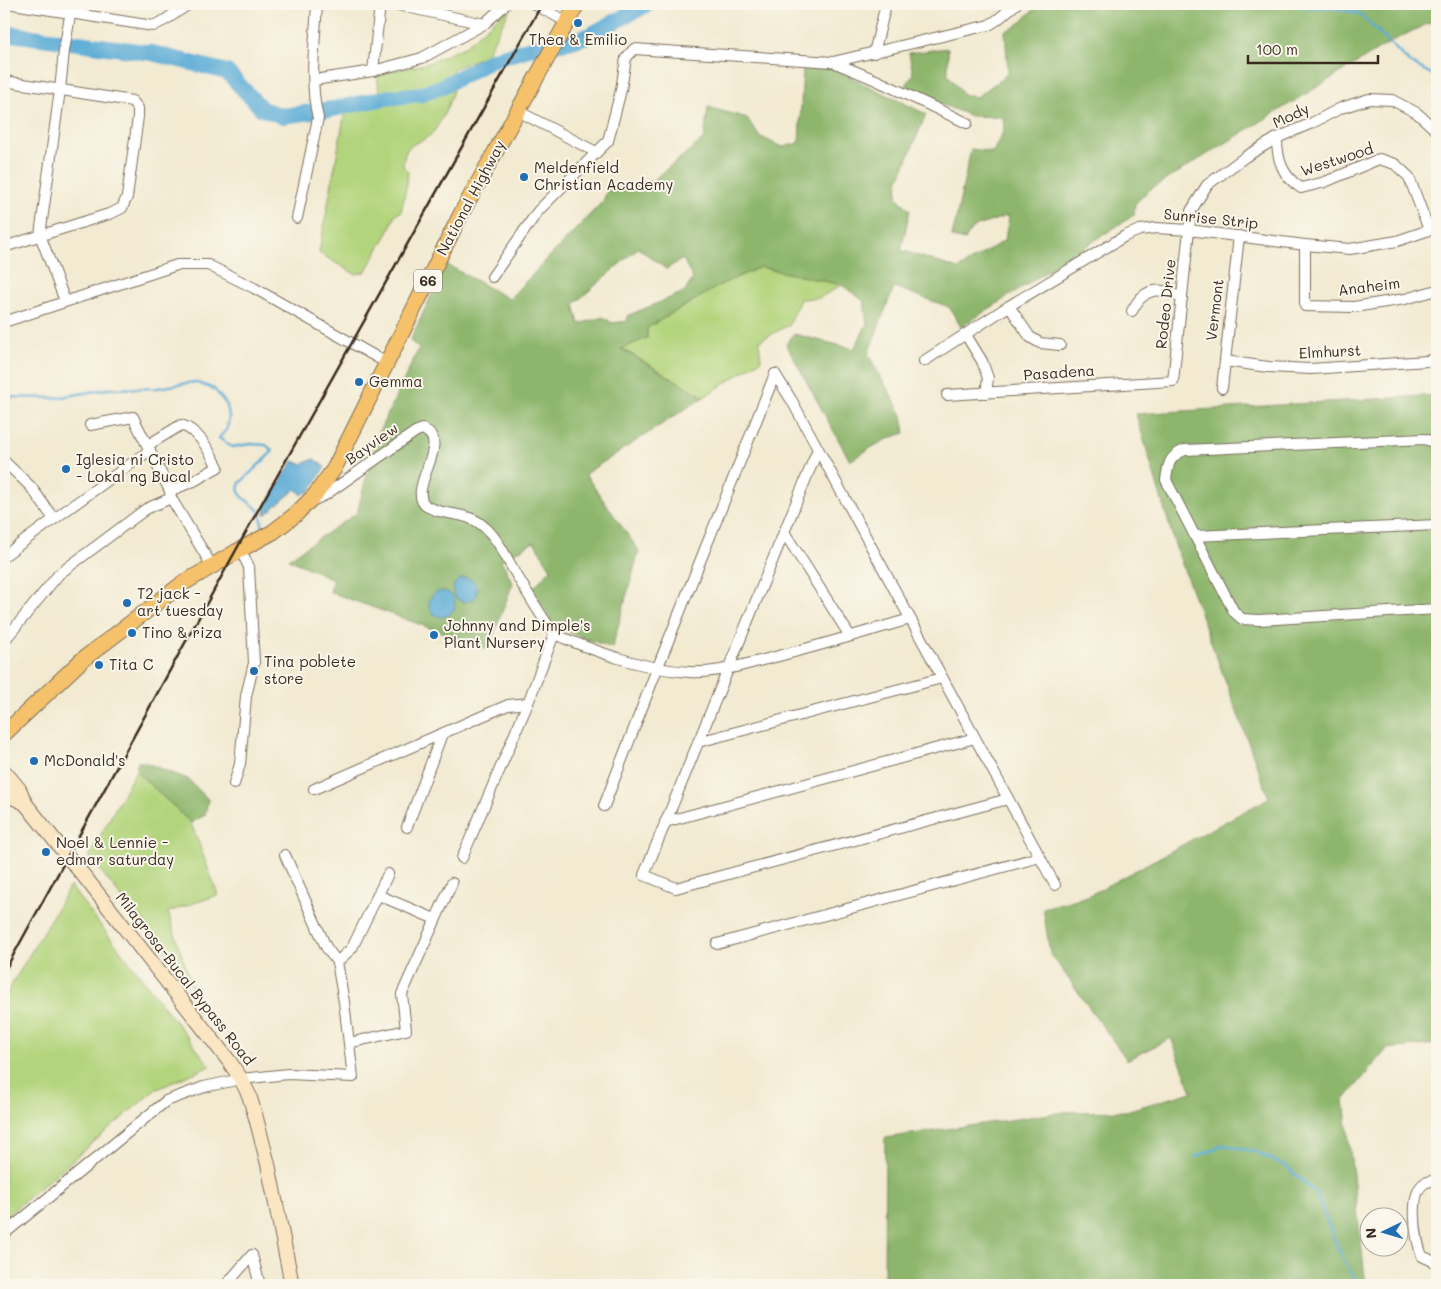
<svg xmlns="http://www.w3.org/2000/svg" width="1441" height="1289" font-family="Mali,sans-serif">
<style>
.green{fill:#b2d47c;stroke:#767f4d}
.forest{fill:#8db66c;stroke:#647045;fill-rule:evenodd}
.water{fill:#5bacd6;stroke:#4b6b7a}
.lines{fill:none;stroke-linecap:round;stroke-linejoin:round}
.stream{stroke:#5bacd6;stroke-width:2.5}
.river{stroke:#5bacd6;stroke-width:16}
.street-casing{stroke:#7b6d5d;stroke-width:12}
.secondary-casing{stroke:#7b6d5d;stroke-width:16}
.primary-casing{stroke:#7b6d5d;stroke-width:17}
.street{stroke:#fff;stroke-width:10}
.secondary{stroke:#fbe6c4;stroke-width:14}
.primary{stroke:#f5c16b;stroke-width:15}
.rail{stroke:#3b2a1e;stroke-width:2.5}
.poi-dot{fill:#1f6fb2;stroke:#fbf7ec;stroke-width:2}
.labels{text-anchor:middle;stroke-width:4;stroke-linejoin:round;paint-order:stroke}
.shield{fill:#fbf7ec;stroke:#75685c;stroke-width:1}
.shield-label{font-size:14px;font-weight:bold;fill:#3b2a1e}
.poi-label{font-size:15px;fill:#3b2a1e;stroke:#fbf7ec;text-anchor:start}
.street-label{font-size:15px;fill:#3b2a1e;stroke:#fbf7ec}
</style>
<rect width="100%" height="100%" fill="#fbf7ec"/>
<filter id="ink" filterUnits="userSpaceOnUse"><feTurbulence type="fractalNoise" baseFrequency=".02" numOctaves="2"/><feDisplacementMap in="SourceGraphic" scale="10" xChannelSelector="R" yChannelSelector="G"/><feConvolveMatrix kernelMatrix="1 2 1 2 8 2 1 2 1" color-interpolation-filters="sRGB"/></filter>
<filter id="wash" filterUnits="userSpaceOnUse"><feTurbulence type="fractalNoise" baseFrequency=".0096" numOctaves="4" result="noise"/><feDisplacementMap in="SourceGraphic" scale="20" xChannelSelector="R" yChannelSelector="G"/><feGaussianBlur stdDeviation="1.12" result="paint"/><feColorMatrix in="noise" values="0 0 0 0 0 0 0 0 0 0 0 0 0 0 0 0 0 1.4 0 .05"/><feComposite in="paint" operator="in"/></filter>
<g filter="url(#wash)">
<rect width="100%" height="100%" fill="#f2ead1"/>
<g class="green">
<path d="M 512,5 L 486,55 L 453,69 C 454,72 456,77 455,80 C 454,94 440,128 429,136 C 412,148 406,140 403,166 L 408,171 L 407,183 L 401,212 L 395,214 L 389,231 L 365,272 L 355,274 L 319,253 L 346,106 L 380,99 L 377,74 L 426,64 L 464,47 Z"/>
<path d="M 760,267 L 842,285 L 819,298 L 800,299 L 789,325 L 759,341 L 761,360 L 704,397 L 621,348 L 647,338 L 647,328 L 722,284 Z"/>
<path d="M 136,771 L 191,823 L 218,895 L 168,912 L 192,987 L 89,856 Z"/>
<path d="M 70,886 L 210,1066 L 155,1090 L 4,1218 L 4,998 Z"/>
</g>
<g class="forest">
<path d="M 1040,4 L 1437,4 L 1437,19 L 1394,40 L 1149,190 L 1135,204 L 1134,215 L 961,327 L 949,307 L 894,287 L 868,354 L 902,415 L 905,433 C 885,438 867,450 850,461 L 786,344 L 794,334 L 854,349 L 867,324 L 864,301 L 842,285 L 760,267 L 722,284 L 647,328 L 647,338 L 621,349 L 704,397 L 585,474 L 639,551 L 612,648 L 554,627 L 533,588 L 551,569 L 534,542 L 501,560 L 513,583 L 488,649 L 330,592 L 333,579 L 288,559 L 357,513 L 376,438 L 419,348 L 410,341 L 446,264 L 509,299 L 603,201 L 607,191 L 652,181 L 704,139 L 708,107 L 747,118 L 759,136 L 782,147 L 799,143 L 803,68 L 834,69 L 926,114 L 898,182 L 897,197 L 910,210 L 901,250 L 958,269 L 1005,240 L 1009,215 L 972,228 L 965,240 L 952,237 L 971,149 L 993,152 L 1004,130 L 1003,117 L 971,116 L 904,89 L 913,74 L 909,53 L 948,48 L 948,75 L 964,95 L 976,97 L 1003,78 L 1008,72 L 1005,31 L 1015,27 ZM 638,248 L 666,269 L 683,259 L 693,279 L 684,292 L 627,316 L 628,321 L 612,323 L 603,317 L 579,324 L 574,304 Z"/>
<path d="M 1437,395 L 1437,1044 L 1387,1049 L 1344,1100 L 1366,1285 L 884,1285 L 885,1138 L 1064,1112 L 1126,1111 L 1192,1092 L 1171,1038 L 1127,1060 L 1050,953 L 1043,908 L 1088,896 L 1269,798 L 1176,548 L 1136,414 Z"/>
<path d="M 138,762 L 143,762 L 188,779 L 208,799 L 205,815 L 191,823 L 136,771 Z"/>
</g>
<g class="water">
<path d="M 314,459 L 325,467 L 309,493 L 306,492 L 302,495 L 296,489 L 265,515 L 265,507 L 293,461 L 302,464 Z"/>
<circle cx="465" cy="590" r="12"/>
<circle cx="442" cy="604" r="13"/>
</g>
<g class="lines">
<g class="stream">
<path d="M 1297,4 L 1303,7 L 1335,8 L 1360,14 L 1409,62 L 1437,77"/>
<path d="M 4,397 L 56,398 L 107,389 L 157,388 L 195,382 L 214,389 L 227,405 L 229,417 L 227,429 L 219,438 L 232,447 L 250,444 L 266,445 L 273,451 L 240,483 L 238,489 C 244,507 263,501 262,526"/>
<path d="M 1195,1157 L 1224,1145 L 1256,1152 L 1286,1166 L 1316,1193 L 1337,1246 L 1358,1285"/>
</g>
<path class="river" d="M 4,33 L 152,53 L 227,72 L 262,109 L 283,116 L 333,109 L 385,98 L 422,94 L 439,88 L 492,60 L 535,47 L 568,42 L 588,36 L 648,4"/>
</g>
</g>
<g filter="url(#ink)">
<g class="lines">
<g class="street-casing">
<g id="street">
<path d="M 13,4 L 153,26 L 165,20 L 189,4"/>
<path d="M 393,4 L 484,24"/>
<path d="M 534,4 L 567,22"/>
<path d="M 874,53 L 886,4"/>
<path d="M 833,62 L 876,80 L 967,123"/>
<path d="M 373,71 L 380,4"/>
<path d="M 314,80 L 373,71 L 422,58 L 484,24 L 506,4"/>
<path d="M 4,81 L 132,101 L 138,108 L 138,117 L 127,197 L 122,208 L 112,213 L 4,247"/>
<path d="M 518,111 L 596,152"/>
<path d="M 1277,138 C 1277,159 1282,176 1301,188 L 1325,182 L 1379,159 L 1395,164 L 1409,177 L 1429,230"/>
<path d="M 297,218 L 318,118 C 309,83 315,41 317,4"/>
<path d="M 1305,245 L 1305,306 L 1354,307 L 1405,299 L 1437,290"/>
<path d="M 492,277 L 538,211 L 608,141 L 621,90 L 626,58 L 634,49 L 833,62 L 989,25 L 997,20 L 1016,4"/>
<path d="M 65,301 L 40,235 L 60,90 L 64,51 L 72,4"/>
<path d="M 1009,306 L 1030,337 L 1040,343 L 1060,345"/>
<path d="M 1132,311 C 1135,306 1138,300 1142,297 C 1155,285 1169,292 1182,298"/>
<path d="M 4,322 L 177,265 L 208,265 L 254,288 L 387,363"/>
<path d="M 966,335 L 982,361 L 988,378 L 986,393"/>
<path d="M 924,361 L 1009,306 L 1125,236 L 1140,230 L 1156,228 L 1189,230 L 1305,245 L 1350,249 L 1397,241 L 1429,230 L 1437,223"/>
<path d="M 1225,361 L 1268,367 L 1311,369 L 1427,361 L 1437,359"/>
<path d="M 775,374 L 792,401 L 1055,885"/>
<path d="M 1222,388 L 1239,236"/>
<path d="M 947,395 L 1173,381 L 1191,211 L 1207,185 L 1245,157 L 1277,138 L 1312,123 L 1341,108 L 1369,99 L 1392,100 L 1417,113 L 1437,131"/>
<path d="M 90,425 L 133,417 L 170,491 L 171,498 L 212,566"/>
<path d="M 1437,443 L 1424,439 L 1185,450 C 1169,456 1168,464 1166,480 L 1234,612 L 1242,619 L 1259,620 L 1437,609"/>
<path d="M 148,445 L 181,425 C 200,431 209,451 218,467 L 194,481 L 170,491"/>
<path d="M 818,449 L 644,875 L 676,888 L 1008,799"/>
<path d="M 4,461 L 31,487 L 54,519"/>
<path d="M 312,501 L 325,495 L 415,432 L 422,429 C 454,440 407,487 425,505 C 428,508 432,508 435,510 C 451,515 469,514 482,525 C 496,536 504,553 513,569 C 526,591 539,613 554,634"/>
<path d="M 784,532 L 850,636"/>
<path d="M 1195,536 L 1437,525"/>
<path d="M 4,556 L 54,519 L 150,450"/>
<path d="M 554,634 C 597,652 642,669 689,672 C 715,674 742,665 767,659 C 815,647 862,633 910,619"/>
<path d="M 4,641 L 59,574 L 146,509 L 171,498"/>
<path d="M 698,742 L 942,678"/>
<path d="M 234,784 L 240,764 L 246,696 L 254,663 L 249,567 L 240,549"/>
<path d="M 314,789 L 508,705 L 528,703"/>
<path d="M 604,806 L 657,669 L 775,374"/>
<path d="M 665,822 L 975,738"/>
<path d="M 407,827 L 442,734"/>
<path d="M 285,855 L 326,947 L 337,962"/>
<path d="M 462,858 L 528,703 L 554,634"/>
<path d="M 378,895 L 435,919"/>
<path d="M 717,944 L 1040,857"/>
<path d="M 349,1043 L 406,1030 L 402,994 L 452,883"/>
<path d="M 1437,1180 C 1434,1181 1428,1181 1425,1183 C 1408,1192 1416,1241 1422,1256 L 1437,1263"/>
<path d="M 4,1234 L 166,1101 L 204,1087 L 241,1079 L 288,1074 L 353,1077 L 344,1002 L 337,962 L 352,948 L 388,874"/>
<path d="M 252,1255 L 260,1285"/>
<path d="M 4,1282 L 6,1285"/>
<path d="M 226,1285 L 252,1255"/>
</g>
</g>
<g class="secondary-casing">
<g id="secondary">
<path d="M 4,771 L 19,789 L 25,803 L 68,857 L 84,876 L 229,1061 L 241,1079 L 249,1095 L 256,1118 L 268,1164 L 292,1285"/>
<path d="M 4,789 L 12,797 L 25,803"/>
</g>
</g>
<g class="primary-casing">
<path id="primary" d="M 4,734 L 82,660 L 182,584 L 236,552 L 273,532 L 295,515 L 315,495 L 334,469 L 462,212 L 577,4"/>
</g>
<use href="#street" class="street"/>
<use href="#secondary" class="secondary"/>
<use href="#primary" class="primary"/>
<path class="rail" d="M 4,972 L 257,512 L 542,4"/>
</g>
</g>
<g class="poi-dot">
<circle cx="578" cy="23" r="5"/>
<circle cx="524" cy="177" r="5"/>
<circle cx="359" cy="382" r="5"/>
<circle cx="66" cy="469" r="5"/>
<circle cx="127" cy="603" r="5"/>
<circle cx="132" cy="633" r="5"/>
<circle cx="434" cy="635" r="5"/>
<circle cx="99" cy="665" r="5"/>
<circle cx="254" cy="671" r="5"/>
<circle cx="34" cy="761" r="5"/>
<circle cx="46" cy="852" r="5"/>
</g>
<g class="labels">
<rect class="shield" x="414" y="269.5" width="28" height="23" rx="4"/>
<g class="shield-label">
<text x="428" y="286">66</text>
</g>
<g class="poi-label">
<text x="578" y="45" text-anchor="middle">Thea &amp; Emilio</text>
<text x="534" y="173">Meldenfield<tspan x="534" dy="17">Christian Academy</tspan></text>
<text x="369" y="387">Gemma</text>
<text x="76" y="465">Iglesia ni Cristo<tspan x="76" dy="17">- Lokal ng Bucal</tspan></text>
<text x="137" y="599">T2 jack -<tspan x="137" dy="17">art tuesday</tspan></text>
<text x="444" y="631">Johnny and Dimple's<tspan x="444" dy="17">Plant Nursery</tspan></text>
<text x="142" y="638">Tino &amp; riza</text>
<text x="264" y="667">Tina poblete<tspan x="264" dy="17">store</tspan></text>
<text x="109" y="670">Tita C</text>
<text x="44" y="766">McDonald's</text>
<text x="56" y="848">Noel &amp; Lennie -<tspan x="56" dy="17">edmar saturday</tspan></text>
</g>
<g class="street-label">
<text transform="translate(1291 116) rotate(-25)" y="5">Mody</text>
<text transform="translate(1337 160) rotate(-18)" y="5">Westwood</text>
<text transform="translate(471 198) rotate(-62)" y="5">National Highway</text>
<text transform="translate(1211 219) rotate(6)" y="5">Sunrise Strip</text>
<text transform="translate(1369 287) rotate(-7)" y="5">Anaheim</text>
<text transform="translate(1166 304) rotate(-84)" y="5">Rodeo Drive</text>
<text transform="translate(1215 310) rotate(-83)" y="5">Vermont</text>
<text transform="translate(1330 352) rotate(-3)" y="5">Elmhurst</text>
<text transform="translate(1059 373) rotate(-4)" y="5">Pasadena</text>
<text transform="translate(372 444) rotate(-35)" y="5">Bayview</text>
<text transform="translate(185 979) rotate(52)" y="5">Milagrosa-Bucal Bypass Road</text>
</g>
</g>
<rect width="1441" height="1289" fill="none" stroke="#fbf7ec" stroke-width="20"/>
<g transform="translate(1384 1232) rotate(265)"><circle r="24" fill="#fbf7ec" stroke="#aea59a"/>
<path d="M0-4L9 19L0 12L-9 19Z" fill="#1f6fb2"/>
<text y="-8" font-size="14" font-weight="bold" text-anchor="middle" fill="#3b2a1e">N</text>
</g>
<path d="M1248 55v8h130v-8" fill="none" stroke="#3b2a1e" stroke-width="2.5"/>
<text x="1256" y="55" font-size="15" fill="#3b2a1e" stroke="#fbf7ec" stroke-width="4" paint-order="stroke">100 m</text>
</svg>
